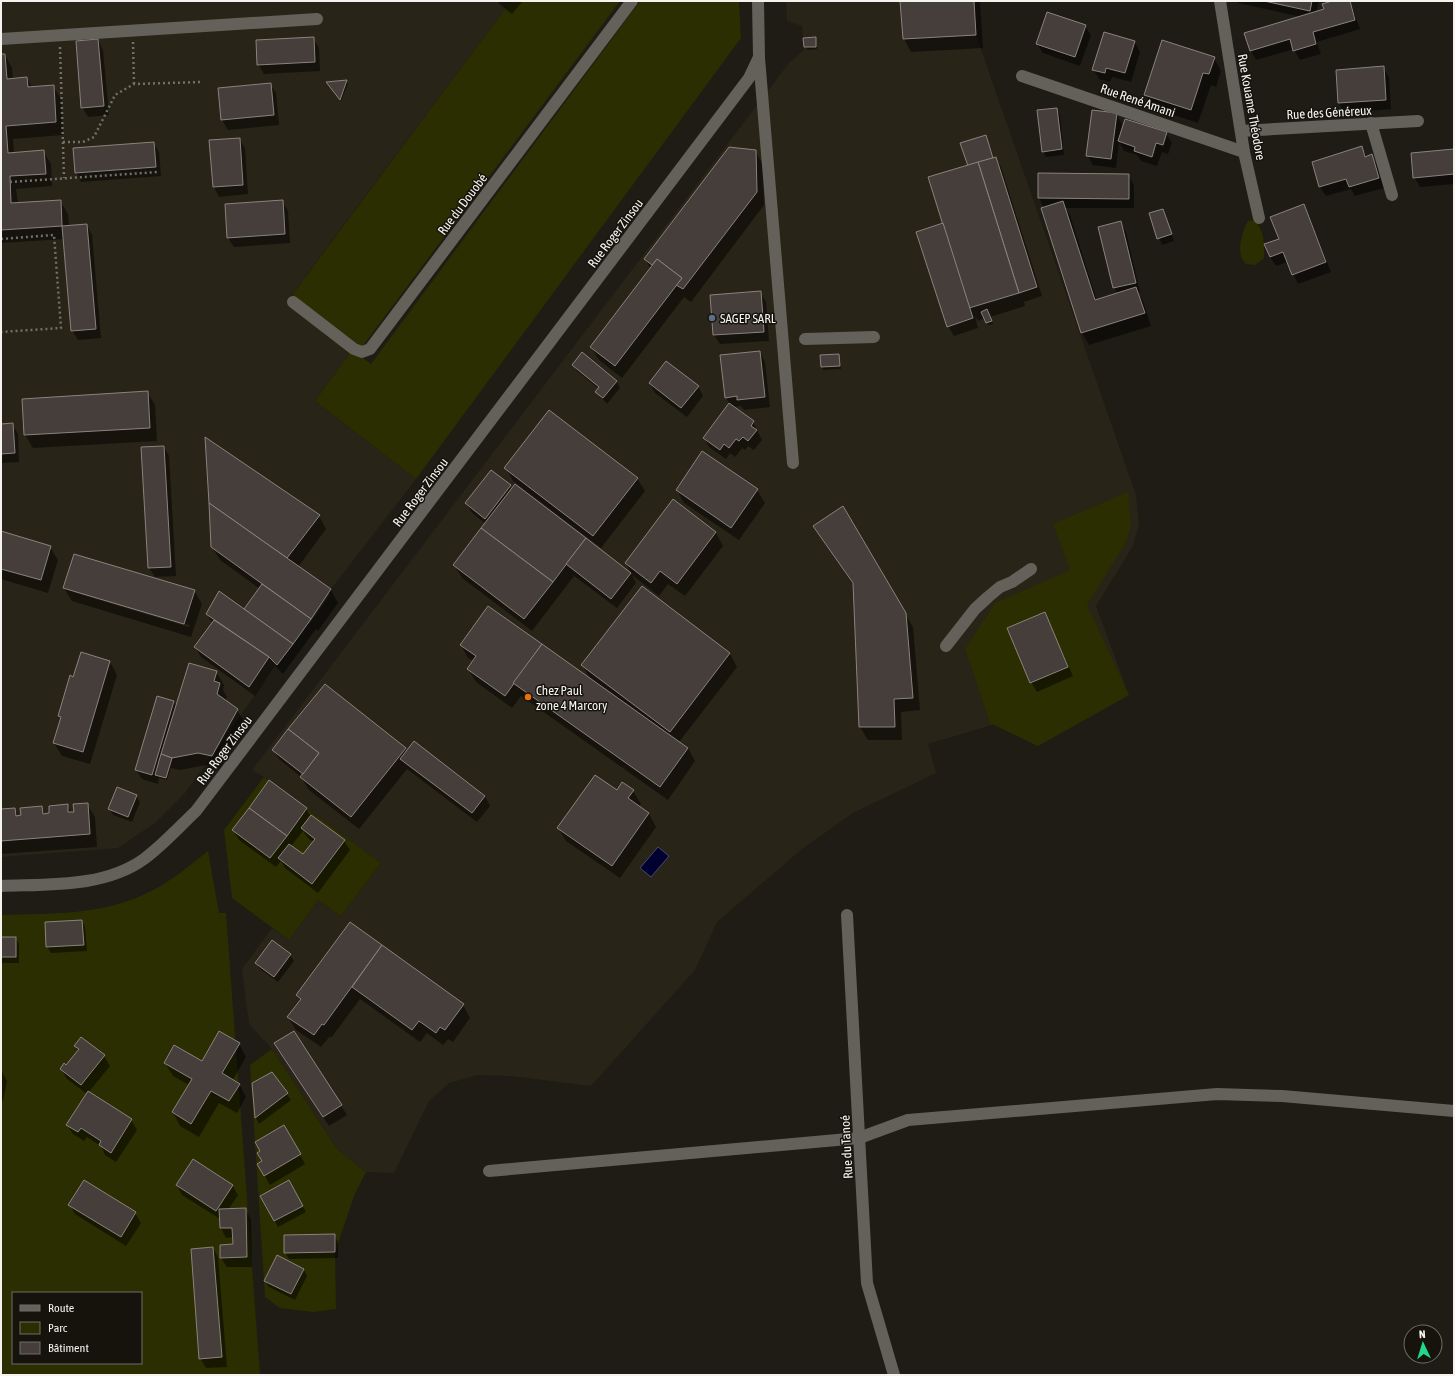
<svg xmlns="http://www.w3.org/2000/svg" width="1455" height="1376" font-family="'Asap Condensed',sans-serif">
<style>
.built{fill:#282417}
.green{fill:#2b2e00;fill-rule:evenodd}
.water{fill:#000031;stroke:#49496a}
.shadow{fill:#0007;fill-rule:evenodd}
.building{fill:#463e3a;stroke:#8b827e}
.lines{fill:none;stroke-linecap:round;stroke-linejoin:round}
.path{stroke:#72706a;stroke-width:2.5;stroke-dasharray:2 3;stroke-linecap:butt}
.minor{stroke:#636159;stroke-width:12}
.service-dot{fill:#5c6f8a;stroke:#15130c;stroke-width:1.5}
.food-dot{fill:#e8710a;stroke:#15130c;stroke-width:1.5}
.labels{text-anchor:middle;stroke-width:3;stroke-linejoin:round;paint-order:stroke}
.street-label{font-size:13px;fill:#f4f3ee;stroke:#15130c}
.poi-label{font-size:13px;fill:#f4f3ee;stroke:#15130c;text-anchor:start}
</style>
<rect width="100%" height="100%" fill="#1e1c15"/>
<g class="built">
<path d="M 1,1 L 511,1 L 287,301 L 352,350 L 315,401 L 416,479 L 331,589 L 185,793 L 155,823 L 118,848 L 1,857 Z"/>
<path d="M 786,1 L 974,1 L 976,35 L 1136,495 L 1139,524 L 1133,546 L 1096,606 L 1129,695 L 1038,746 L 995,724 L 928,744 L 936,773 L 853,813 L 801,850 L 717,922 L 695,970 L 591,1086 L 511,1076 L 478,1075 L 449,1083 L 429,1101 L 394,1173 L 366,1172 L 337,1149 L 272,1049 L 249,1024 L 242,969 L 272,928 L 289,940 L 318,900 L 341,916 L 381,863 L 264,777 L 252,770 L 789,63 L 804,50 L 802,26 L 787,21 Z"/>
</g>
<g class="green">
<path d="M 511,1 L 620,1 L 362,347 L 292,295 Z"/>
<path d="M 640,1 L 739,1 L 741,38 L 416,479 L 315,401 L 352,350 L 371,364 Z"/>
<path d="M 1254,220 C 1265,231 1264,243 1264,258 L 1255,265 L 1246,264 C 1245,262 1241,259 1241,256 C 1238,246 1243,230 1248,221 Z"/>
<path d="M 1128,492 L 1131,526 L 1125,544 L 1087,605 L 1129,695 L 1038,746 L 990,723 L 965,649 L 995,603 L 1070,570 L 1053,524 Z"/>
<path d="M 264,777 L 381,863 L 341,916 L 318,900 L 289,940 L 232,898 L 224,830 Z"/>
<path d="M 208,851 L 219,913 L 226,913 L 260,1375 L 1,1375 L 1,915 C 54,913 105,916 153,890 C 173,880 191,864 208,851 ZM 13,1293 L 141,1293 L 141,1363 L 13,1363 Z"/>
<path d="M 272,1049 L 337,1149 L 366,1172 L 354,1196 L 335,1252 L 336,1309 L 313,1312 L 280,1308 L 265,1297 L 250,1065 Z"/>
</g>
<path class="water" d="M 658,847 L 669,856 L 651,877 L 640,868 Z"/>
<g class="shadow">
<path d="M 496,1 L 523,1 L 512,14 Z"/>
<path d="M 901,1 L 980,1 L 983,48 L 911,52 L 904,39 Z"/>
<path d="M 1236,1 L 1319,1 L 1316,13 L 1325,10 L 1336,1 L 1350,1 L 1360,29 L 1317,42 L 1321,54 L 1300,60 L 1294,49 L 1256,60 L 1251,51 L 1301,17 L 1238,3 Z"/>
<path d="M 1085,26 L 1091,35 L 1080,66 L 1043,53 L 1037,44 Z"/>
<path d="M 313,38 L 319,48 L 320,71 L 264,74 L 258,64 Z"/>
<path d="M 815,38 L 817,49 L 807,50 L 805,39 Z"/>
<path d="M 98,40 L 103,50 L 109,115 L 88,117 L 82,107 Z"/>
<path d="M 1135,42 L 1140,52 L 1131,82 L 1112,77 L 1110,82 L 1099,79 L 1093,69 Z"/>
<path d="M 1,55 L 5,55 L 12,68 L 13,79 L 27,78 L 32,87 L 53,86 L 61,99 L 63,135 L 13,139 L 14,153 L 43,151 L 51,164 L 52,186 L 16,189 L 18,204 L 60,201 L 68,214 L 69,226 L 87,225 L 92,235 L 101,338 L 78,340 L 72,330 L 65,239 L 1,243 Z"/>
<path d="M 1214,58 L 1221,71 L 1216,87 L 1211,85 L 1198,123 L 1152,108 L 1145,95 Z"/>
<path d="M 1383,67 L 1389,77 L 1391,109 L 1344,113 L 1339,103 L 1337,70 Z"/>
<path d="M 346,81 L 348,84 L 341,101 L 329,85 Z"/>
<path d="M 270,84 L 276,93 L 279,125 L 228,130 L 222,120 L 219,88 Z"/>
<path d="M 1056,109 L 1060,116 L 1064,155 L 1046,157 L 1043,151 Z"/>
<path d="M 1116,114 L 1122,124 L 1121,132 L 1166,133 L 1172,143 L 1168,154 L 1162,152 L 1157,166 L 1141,161 L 1137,155 L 1124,151 L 1119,142 L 1116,168 L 1093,165 L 1087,155 Z"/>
<path d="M 986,136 L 994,158 L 996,158 L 1001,167 L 1042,296 L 1024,302 L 1025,306 L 990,317 L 993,324 L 988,325 L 985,318 L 978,321 L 975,316 L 978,328 L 954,336 L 948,326 L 942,224 L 968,166 Z"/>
<path d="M 240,139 L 245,149 L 248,194 L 219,197 L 214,187 Z"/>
<path d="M 153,143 L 159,152 L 161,176 L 81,182 L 76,172 Z"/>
<path d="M 1361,148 L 1367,157 L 1371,156 L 1377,165 L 1384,188 L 1355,196 L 1351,189 L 1326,196 L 1320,187 L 1313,162 Z"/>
<path d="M 1454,150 L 1454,184 L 1420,187 L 1414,177 Z"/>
<path d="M 755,151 L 763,164 L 764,205 L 691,302 L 684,297 L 622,378 L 599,360 L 591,347 L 651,269 L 645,259 Z"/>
<path d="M 1128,175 L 1134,185 L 1134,208 L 1065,208 L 1070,215 L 1097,301 L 1118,294 L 1114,287 L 1120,223 L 1126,232 L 1140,292 L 1138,293 L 1143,301 L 1151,326 L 1089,345 L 1082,333 L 1044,208 L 1039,198 Z"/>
<path d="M 282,201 L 288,211 L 290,243 L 234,247 L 228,238 Z"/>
<path d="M 1303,205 L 1309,215 L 1331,272 L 1298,284 L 1288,262 L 1276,266 L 1270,257 Z"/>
<path d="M 1163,210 L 1174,241 L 1162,245 L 1150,214 Z"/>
<path d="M 760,292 L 766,302 L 769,341 L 720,344 L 714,335 Z"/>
<path d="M 760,352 L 765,362 L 770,407 L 744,410 L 741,406 L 732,407 L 753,422 L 762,440 L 754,450 L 748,446 L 745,450 L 742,448 L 735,457 L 730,453 L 726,459 L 709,447 L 704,438 L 729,404 L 726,397 Z"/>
<path d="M 582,354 L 617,382 L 620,388 L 607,404 L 597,392 L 599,389 L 577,371 L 573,365 Z"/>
<path d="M 838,355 L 841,369 L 823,370 L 822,367 Z"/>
<path d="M 650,384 L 698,386 L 703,396 L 687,417 L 655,393 Z"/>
<path d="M 147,392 L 155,405 L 157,441 L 33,448 L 25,435 L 23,399 Z"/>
<path d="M 12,424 L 18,434 L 19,462 L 1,463 L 1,425 Z"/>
<path d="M 164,447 L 169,456 L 176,576 L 155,577 L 149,568 Z"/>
<path d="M 506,468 L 637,478 L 645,491 L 601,548 L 513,481 Z"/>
<path d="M 491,471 L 512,489 L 585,539 L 632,575 L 626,563 L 673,501 L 716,533 L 723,546 L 685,596 L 668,584 L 659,596 L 632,575 L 636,583 L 617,608 L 574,576 L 532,631 L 462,578 L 454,565 L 486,524 L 472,513 L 466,503 Z"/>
<path d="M 677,490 L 757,490 L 765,503 L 739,540 L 684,503 Z"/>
<path d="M 842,508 L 913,627 L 920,710 L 901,712 L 902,740 L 868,740 L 860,727 L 854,586 L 814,526 Z"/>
<path d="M 319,516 L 326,529 L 298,567 L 331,590 L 338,603 L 318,631 L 316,629 L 283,674 L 275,666 L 255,696 L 201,657 L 195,647 L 213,624 L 207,614 L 245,611 L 260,589 L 220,560 L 212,547 ZM 327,594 L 330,594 L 309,624 L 307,622 Z"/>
<path d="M 1,532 L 50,547 L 58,560 L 48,593 L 1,579 Z"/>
<path d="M 642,587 L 730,654 L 737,667 L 679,742 L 688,748 L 695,761 L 668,800 L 521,696 L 512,708 L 476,682 L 468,669 L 474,661 L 468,658 L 461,645 L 591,680 L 582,665 Z"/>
<path d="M 64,588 L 194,590 L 202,604 L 191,637 L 72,601 ZM 73,590 L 189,625 L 189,627 L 73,592 Z"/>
<path d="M 1044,613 L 1073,676 L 1037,692 L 1031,682 Z"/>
<path d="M 110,662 L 117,675 L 90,764 L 62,756 L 54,743 L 61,720 L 59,716 Z"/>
<path d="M 216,672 L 224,685 L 223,690 L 227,697 L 225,701 L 237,710 L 245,723 L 220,768 L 206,765 L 180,770 L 171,768 L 167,780 L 159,778 L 158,784 L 142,779 L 136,770 L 174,702 L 177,707 Z"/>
<path d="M 405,748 L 407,751 L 485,796 L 490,806 L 477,822 L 407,769 L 359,829 L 309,790 L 301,777 L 279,759 L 273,750 Z"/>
<path d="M 269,782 L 306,809 L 311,817 L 344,841 L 350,850 L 318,893 L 285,868 L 281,861 L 276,867 L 239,840 L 233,830 ZM 303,831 L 308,838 L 313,842 L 303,855 L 291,846 Z"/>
<path d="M 633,791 L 641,804 L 638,807 L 649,814 L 656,827 L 620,878 L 566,841 L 558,828 L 617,792 Z"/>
<path d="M 136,796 L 140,802 L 132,822 L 113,815 L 109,808 Z"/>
<path d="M 87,804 L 95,817 L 97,847 L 1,854 L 1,810 L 15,809 L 19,816 L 41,807 L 46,815 L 67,805 L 72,813 L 75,813 Z"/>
<path d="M 82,921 L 85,927 L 87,951 L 51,953 L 47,947 Z"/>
<path d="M 350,923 L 463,1005 L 470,1018 L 453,1042 L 448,1039 L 443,1045 L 427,1033 L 420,1042 L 360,999 L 331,1038 L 330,1036 L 321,1047 L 296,1030 L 288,1017 L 300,1000 L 297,995 Z"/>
<path d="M 1,938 L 16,938 L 19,944 L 19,963 L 1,963 Z"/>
<path d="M 290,955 L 294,961 L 278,982 L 260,969 L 256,963 Z"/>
<path d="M 293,1032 L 347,1115 L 329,1126 L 281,1053 Z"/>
<path d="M 239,1044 L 246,1057 L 232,1081 L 239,1084 L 246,1097 L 237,1113 L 219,1103 L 199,1137 L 180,1126 L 173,1112 L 189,1085 L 173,1076 L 165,1063 L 202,1062 Z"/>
<path d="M 75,1046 L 104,1056 L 110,1066 L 88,1093 L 131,1120 L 137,1130 L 116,1162 L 105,1155 L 101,1146 L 87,1137 L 84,1141 L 73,1134 L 67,1125 L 87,1094 L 67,1079 L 61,1069 L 66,1066 L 78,1051 Z"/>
<path d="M 1,1070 L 7,1081 L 3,1101 L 1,1101 Z"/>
<path d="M 272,1073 L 291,1100 L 259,1124 L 256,1118 L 253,1083 Z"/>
<path d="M 283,1126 L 305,1164 L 270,1185 L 258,1164 L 263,1161 L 261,1151 Z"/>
<path d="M 289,1181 L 306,1212 L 278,1227 L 261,1196 Z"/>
<path d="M 177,1185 L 232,1185 L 238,1195 L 228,1210 L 245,1209 L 251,1219 L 252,1267 L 227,1267 L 221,1258 L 234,1245 L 234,1237 L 226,1238 L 221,1228 L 220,1219 L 182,1195 Z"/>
<path d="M 70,1205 L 135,1213 L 141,1223 L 126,1246 L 75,1214 Z"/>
<path d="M 334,1235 L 338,1242 L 338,1258 L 289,1259 L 285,1252 Z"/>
<path d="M 213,1248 L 218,1257 L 227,1367 L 206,1368 L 200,1358 Z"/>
<path d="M 304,1270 L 307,1276 L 295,1300 L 269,1287 L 265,1281 Z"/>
</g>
<g class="building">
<path d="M 900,1 L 974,1 L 976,35 L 903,39 Z"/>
<path d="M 1264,1 L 1312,1 L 1310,11 Z"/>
<path d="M 1332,1 L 1350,1 L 1355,20 L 1313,32 L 1316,44 L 1293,51 L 1290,39 L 1250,51 L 1244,33 L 1324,9 L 1322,4 Z"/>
<path d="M 1047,12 L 1086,25 L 1075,57 L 1036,44 Z"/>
<path d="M 1104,32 L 1135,41 L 1125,73 L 1106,68 L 1105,73 L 1092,70 Z"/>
<path d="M 314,37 L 315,62 L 257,65 L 256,40 Z"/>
<path d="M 816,37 L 816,47 L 804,47 L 803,38 Z"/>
<path d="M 98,39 L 104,106 L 81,108 L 76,41 Z"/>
<path d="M 1162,40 L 1215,57 L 1209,74 L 1203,73 L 1191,110 L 1144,95 Z"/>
<path d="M 1,54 L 5,54 L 7,79 L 27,77 L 28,87 L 54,85 L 56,122 L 6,126 L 8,153 L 44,150 L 46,174 L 10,176 L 11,203 L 61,200 L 62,226 L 1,230 Z"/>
<path d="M 1384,66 L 1386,100 L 1338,103 L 1336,70 Z"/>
<path d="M 347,80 L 340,100 L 326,82 Z"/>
<path d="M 271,83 L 274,115 L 221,120 L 218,88 Z"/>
<path d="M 1057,108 L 1062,149 L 1042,152 L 1037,110 Z"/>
<path d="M 1092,110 L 1117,113 L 1111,159 L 1086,156 Z"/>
<path d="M 1125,119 L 1167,132 L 1163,145 L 1156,143 L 1152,157 L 1134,151 L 1135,147 L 1118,141 Z"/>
<path d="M 986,135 L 993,158 L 968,166 L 960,143 Z"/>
<path d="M 240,138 L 243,185 L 213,187 L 209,140 Z"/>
<path d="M 154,142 L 156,167 L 75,173 L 73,148 Z"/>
<path d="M 1362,146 L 1365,157 L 1372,154 L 1379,178 L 1349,187 L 1346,179 L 1319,187 L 1312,162 Z"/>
<path d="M 729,147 L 756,150 L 757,192 L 683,289 L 676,285 L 682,278 L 657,259 L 652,265 L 644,259 Z"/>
<path d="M 1454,149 L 1454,174 L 1413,178 L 1411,153 Z"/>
<path d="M 996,157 L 1037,287 L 1019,293 L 978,162 Z"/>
<path d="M 978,162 L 1019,293 L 969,308 L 928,177 Z"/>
<path d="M 1038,173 L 1129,174 L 1129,199 L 1038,198 Z"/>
<path d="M 283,200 L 285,234 L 227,238 L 225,204 Z"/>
<path d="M 1063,201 L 1095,300 L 1136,287 L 1145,313 L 1081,333 L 1041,208 Z"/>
<path d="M 1304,204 L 1326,262 L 1292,275 L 1283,252 L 1270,257 L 1264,244 L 1279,239 L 1270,217 Z"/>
<path d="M 1163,209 L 1172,234 L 1157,239 L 1149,213 Z"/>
<path d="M 1121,221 L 1136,283 L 1113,288 L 1098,227 Z"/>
<path d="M 943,223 L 973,318 L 947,327 L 916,232 Z"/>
<path d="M 87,224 L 96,329 L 71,331 L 62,226 Z"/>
<path d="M 657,259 L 682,278 L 615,366 L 590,347 Z"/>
<path d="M 761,291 L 764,332 L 713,335 L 710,295 Z"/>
<path d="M 987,309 L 992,321 L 986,323 L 981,312 Z"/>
<path d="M 760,351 L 765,397 L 737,400 L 737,396 L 725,398 L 720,355 Z"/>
<path d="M 582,352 L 617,381 L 603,398 L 595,392 L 599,387 L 572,365 Z"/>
<path d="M 839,354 L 840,366 L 821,367 L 820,355 Z"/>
<path d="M 666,361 L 699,386 L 681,408 L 649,383 Z"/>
<path d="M 148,391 L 150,428 L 24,435 L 22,399 Z"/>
<path d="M 729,403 L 754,421 L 751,426 L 757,430 L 748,441 L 743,437 L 739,441 L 736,439 L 729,448 L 724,444 L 720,450 L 703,438 Z"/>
<path d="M 549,410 L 638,478 L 593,536 L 504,468 Z"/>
<path d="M 13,423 L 15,453 L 1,454 L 1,424 Z"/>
<path d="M 205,437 L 320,515 L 287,558 L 209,503 Z"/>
<path d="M 164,446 L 171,567 L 148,568 L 141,447 Z"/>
<path d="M 702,451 L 758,489 L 731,528 L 676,490 Z"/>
<path d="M 491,470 L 511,485 L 485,519 L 465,503 Z"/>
<path d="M 515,484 L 586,538 L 553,582 L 481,528 Z"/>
<path d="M 673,499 L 716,532 L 677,584 L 660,571 L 651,583 L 625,563 Z"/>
<path d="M 209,503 L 331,589 L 311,619 L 211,547 Z"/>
<path d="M 843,506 L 906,613 L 913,698 L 894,699 L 895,727 L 859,727 L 853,583 L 813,526 Z"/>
<path d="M 481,528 L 553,582 L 524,619 L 453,565 Z"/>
<path d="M 1,531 L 51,546 L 41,580 L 1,569 Z"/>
<path d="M 586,538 L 631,573 L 611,599 L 566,564 Z"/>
<path d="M 74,554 L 195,590 L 184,624 L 63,588 Z"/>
<path d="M 262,584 L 311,619 L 293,644 L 244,609 Z"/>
<path d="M 642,586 L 730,653 L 670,732 L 581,665 Z"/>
<path d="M 219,591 L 293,644 L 277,665 L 269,657 L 206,614 Z"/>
<path d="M 488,606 L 542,644 L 505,696 L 467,669 L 476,656 L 460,645 Z"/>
<path d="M 1045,612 L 1068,667 L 1030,683 L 1007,628 Z"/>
<path d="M 214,620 L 269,657 L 249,687 L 194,647 Z"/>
<path d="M 542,644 L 688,748 L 660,787 L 513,683 Z"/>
<path d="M 81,652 L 110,661 L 83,752 L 53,743 L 61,717 L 58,716 L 70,675 L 73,677 Z"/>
<path d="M 189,663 L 217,671 L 214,681 L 220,683 L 217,694 L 238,709 L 212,756 L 198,753 L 172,758 L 161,754 Z"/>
<path d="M 325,684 L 406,748 L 351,817 L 300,777 L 319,753 L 288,729 Z"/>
<path d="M 157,696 L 174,701 L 152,775 L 135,770 Z"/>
<path d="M 288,729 L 319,753 L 303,774 L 272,750 Z"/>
<path d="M 414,741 L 485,796 L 472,813 L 400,759 Z"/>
<path d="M 161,754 L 172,758 L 166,778 L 155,775 Z"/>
<path d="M 595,775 L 617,790 L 622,782 L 634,790 L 628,798 L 649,813 L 612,866 L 557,828 Z"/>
<path d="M 269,780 L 307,808 L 287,836 L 249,808 Z"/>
<path d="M 117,787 L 137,795 L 128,817 L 108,809 Z"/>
<path d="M 88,803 L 90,834 L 1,841 L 1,809 L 15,808 L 16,816 L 21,815 L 20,808 L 42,806 L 43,814 L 49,813 L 49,806 L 68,804 L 68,812 L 74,812 L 73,804 Z"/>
<path d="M 249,808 L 287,836 L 270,858 L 232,830 Z"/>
<path d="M 311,815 L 345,840 L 312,884 L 278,858 L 289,844 L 303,854 L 315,839 L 301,828 Z"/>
<path d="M 82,920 L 84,945 L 46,947 L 45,922 Z"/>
<path d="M 350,922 L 382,945 L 324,1025 L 322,1024 L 314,1035 L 287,1017 L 301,999 L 296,995 Z"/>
<rect x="1" y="937" width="15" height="20"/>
<path d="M 272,940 L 291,954 L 274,977 L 255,963 Z"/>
<path d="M 382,945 L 464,1004 L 445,1030 L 440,1027 L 436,1033 L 419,1021 L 412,1030 L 352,987 Z"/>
<path d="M 219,1031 L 240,1043 L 222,1073 L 240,1084 L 229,1101 L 211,1091 L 191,1124 L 172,1112 L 192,1079 L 164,1063 L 174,1045 L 202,1061 Z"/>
<path d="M 294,1031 L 342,1105 L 323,1117 L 274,1043 Z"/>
<path d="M 81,1037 L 105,1055 L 81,1085 L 60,1069 L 64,1063 L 66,1065 L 79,1049 L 74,1046 Z"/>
<path d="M 272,1072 L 288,1093 L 255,1118 L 252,1083 Z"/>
<path d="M 88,1091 L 132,1119 L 111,1153 L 99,1145 L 101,1141 L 81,1128 L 78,1132 L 66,1125 Z"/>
<path d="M 284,1125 L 301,1154 L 264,1176 L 257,1164 L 262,1161 L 257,1153 L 260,1151 L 255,1142 Z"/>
<path d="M 193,1159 L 233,1185 L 216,1211 L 176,1185 Z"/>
<path d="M 84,1180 L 136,1212 L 121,1237 L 68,1205 Z"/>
<path d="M 289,1180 L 303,1206 L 274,1221 L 260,1196 Z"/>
<path d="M 246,1208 L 247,1257 L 220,1258 L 220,1245 L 233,1244 L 232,1228 L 220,1228 L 219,1209 Z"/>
<path d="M 335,1234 L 335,1252 L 284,1253 L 284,1235 Z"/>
<path d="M 213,1247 L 222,1357 L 199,1359 L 191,1249 Z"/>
<path d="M 277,1255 L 304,1269 L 291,1294 L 264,1281 Z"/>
</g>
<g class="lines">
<g class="path">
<path d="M 133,42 L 134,84"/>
<path d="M 60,47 L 64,178"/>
<path d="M 63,142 L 83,142 L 94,137 L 115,95 L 134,84 L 201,82"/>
<path d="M 10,182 L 158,172"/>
<path d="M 1,239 L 54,235 L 61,328 L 1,332"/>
</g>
<g class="minor">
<path d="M 1220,1 L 1244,152 L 1259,218"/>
<path d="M 1,39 L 317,19"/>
<path d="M 759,58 L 793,463"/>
<path d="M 1022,76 L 1244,152"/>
<path d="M 1371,123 L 1392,195"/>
<path d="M 1241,131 L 1418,121"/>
<path d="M 293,302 L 354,349 L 362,352 L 370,349 L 632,1"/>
<path d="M 805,339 L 874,337"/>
<path d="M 946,646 L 975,609 L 988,597 L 1000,587 L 1012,582 L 1031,569"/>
<path d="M 1,886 C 47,884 104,888 144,859 C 163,845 179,827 196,811 L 749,78 L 759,57 L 758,1"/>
<path d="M 847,915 L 867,1283 L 894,1375"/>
<path d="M 489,1171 L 859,1138 L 908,1120 L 1217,1094 L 1282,1096 L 1454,1111"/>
</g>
</g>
<circle class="service-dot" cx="712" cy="318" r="4"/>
<circle class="food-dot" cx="528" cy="697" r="4"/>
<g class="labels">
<g class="street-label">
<text transform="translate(1138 100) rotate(19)" y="5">Rue René Amani</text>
<text transform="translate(1252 107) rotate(80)" y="5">Rue Kouame Théodore</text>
<text transform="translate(1329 112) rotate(-3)" y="5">Rue des Généreux</text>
<text transform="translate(462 204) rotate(-53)" y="5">Rue du Douobé</text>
<text transform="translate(615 233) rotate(-53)" y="5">Rue Roger Zinsou</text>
<text transform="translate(420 492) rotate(-53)" y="5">Rue Roger Zinsou</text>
<text transform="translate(224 750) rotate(-53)" y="5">Rue Roger Zinsou</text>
<text transform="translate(846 1147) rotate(-93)" y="5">Rue du Tanoé</text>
</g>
<g class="poi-label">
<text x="720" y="323">SAGEP SARL</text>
<text x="536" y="695">Chez Paul<tspan x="536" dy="15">zone 4 Marcory</tspan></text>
</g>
</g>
<rect width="1455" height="1376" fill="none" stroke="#f4f3ee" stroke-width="4"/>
<rect x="12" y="1292" width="130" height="72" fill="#15130c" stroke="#6e6d66"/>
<rect x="20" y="1305" width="20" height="6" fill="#636159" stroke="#6e6d66"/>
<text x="48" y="1312" font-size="12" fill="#f4f3ee">Route</text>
<rect x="20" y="1322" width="20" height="12" fill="#2b2e00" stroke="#6e6d66"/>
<text x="48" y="1332" font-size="12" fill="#f4f3ee">Parc</text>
<rect x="20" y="1342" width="20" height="12" fill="#463e3a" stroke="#6e6d66"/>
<text x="48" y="1352" font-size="12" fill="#f4f3ee">Bâtiment</text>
<g transform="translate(1423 1344) rotate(356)"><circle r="19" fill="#15130c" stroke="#6e6d66"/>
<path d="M0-3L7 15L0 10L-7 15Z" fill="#20d887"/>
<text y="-6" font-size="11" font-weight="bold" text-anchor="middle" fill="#f4f3ee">N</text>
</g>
</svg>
